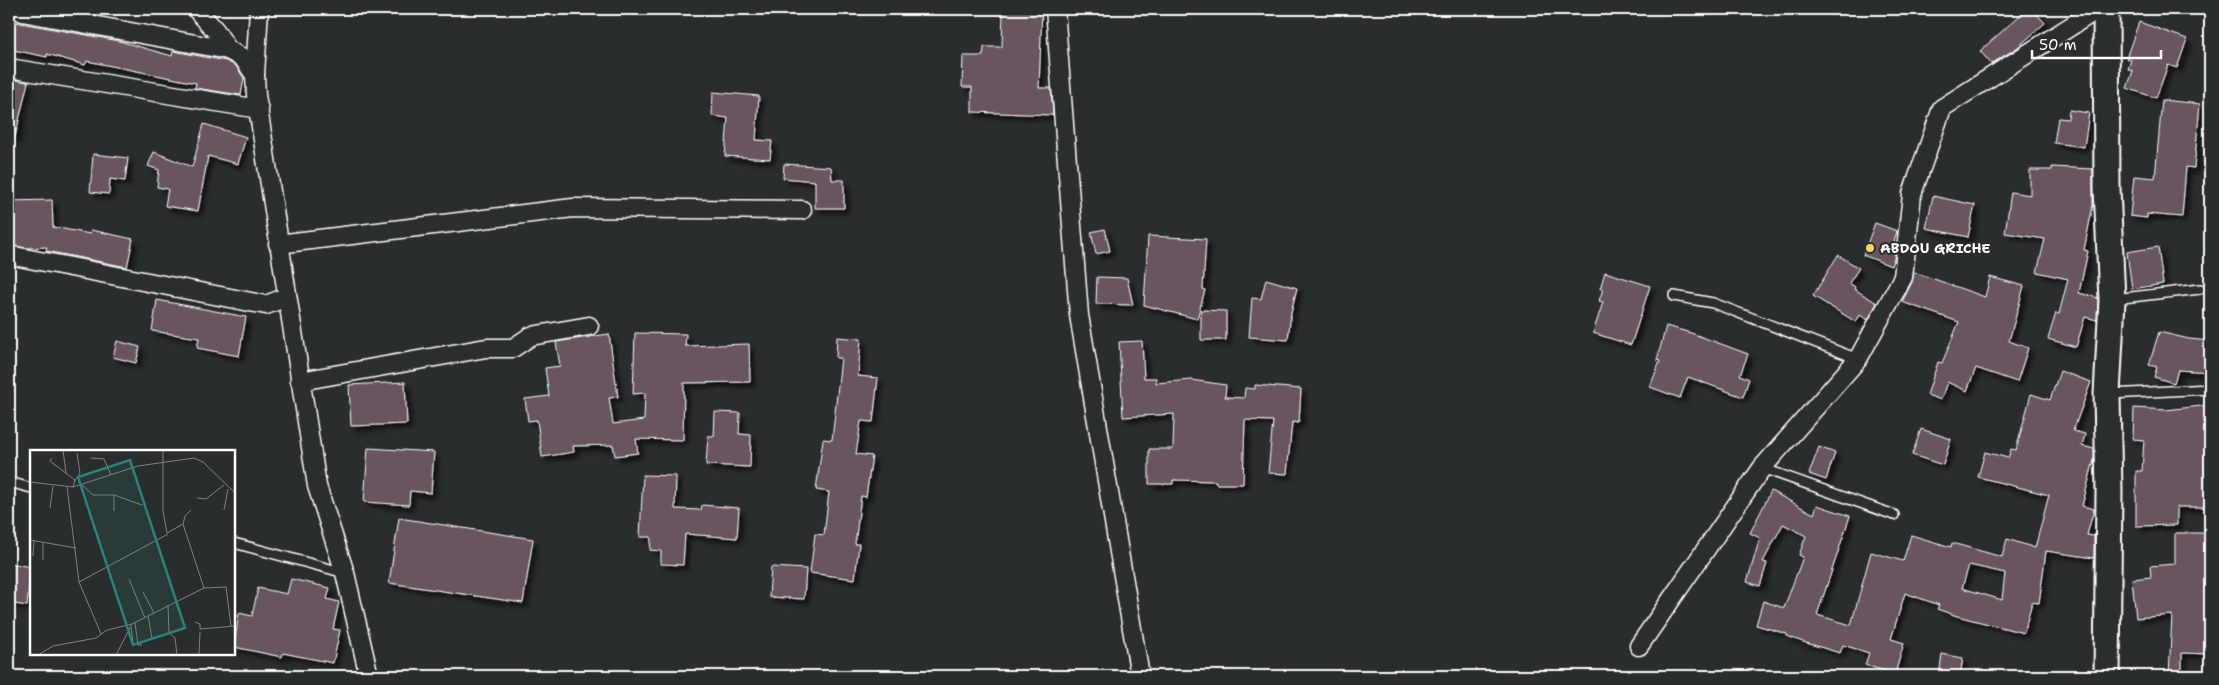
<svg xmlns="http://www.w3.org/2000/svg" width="2219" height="685" font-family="'Shantell Sans',sans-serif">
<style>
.building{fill:#67555e;stroke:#fff;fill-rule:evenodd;filter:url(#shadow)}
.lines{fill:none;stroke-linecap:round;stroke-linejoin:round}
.lane-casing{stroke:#fff;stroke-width:12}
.street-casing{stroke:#fff;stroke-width:21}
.secondary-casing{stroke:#fff;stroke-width:29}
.lane{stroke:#2a2d2e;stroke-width:9}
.street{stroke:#2a2d2e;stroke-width:18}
.secondary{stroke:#2a2d2e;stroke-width:25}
.poi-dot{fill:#ffd166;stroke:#2a2d2e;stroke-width:2}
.labels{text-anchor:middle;stroke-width:4;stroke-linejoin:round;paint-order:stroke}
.poi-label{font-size:14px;font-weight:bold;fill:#fff;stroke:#2a2d2e;text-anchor:start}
.inset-road{fill:none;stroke:#7f8182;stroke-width:1}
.view{fill:#27847c;fill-opacity:0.15;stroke:#27847c;stroke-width:2.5}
.inset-edge{fill:none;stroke:#fff;stroke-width:2.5}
</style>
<defs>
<filter id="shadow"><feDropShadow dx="4.5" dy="4.5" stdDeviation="2.5" flood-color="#0009"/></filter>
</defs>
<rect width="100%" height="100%" fill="#2a2d2e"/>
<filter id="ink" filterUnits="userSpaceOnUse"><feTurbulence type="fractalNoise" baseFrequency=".02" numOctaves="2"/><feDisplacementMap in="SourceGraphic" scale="10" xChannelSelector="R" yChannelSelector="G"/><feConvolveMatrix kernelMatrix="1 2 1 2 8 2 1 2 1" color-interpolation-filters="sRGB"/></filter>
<g filter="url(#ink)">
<g class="building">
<path d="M 1003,9 L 1042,9 L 1039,88 L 1051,88 L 1053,115 L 972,112 L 972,87 L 962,87 L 963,56 L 983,56 L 984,47 L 1002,47 Z"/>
<path d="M 2027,9 L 2032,9 L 2045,23 L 2018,47 L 1991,64 L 1980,51 Z"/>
<path d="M 15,22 L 119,41 L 172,56 L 173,51 L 226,61 L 236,66 L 244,78 L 241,95 L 195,88 L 196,83 L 87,61 L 85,65 L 47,54 L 47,57 L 9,49 Z"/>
<path d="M 2139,22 L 2187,39 L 2177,68 L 2168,65 L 2156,98 L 2127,88 L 2133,71 L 2128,69 L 2131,60 L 2126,58 Z"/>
<path d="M 9,79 L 28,82 L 14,141 L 9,140 Z"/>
<path d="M 713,92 L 759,96 L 756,140 L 772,141 L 770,159 L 725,156 L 728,118 L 712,116 Z"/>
<path d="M 2162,100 L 2200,104 L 2194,168 L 2186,167 L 2182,217 L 2147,214 L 2147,218 L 2130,216 L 2134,176 L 2155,178 Z"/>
<path d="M 2069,110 L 2089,113 L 2084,147 L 2054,143 L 2058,118 L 2068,119 Z"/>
<path d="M 204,124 L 246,137 L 238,164 L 208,156 L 198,211 L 165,206 L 168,189 L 157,187 L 159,170 L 148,166 L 154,152 L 192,167 Z"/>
<path d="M 93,154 L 128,158 L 125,181 L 110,179 L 109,194 L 90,192 Z"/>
<path d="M 784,164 L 831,167 L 832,180 L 844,180 L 844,208 L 815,208 L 815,181 L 783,178 Z"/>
<path d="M 2052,167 L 2093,169 L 2093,205 L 2084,250 L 2088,251 L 2079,293 L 2098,298 L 2097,320 L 2085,317 L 2076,347 L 2048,339 L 2056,313 L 2059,314 L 2068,279 L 2037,272 L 2045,239 L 2005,233 L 2011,192 L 2030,195 L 2030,170 L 2052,170 Z"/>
<path d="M 1933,196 L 1975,205 L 1968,237 L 1926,228 Z"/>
<path d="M 52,200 L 53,227 L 90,234 L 91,230 L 133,239 L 127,267 L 46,251 L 47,247 L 27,248 L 9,245 L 9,201 Z"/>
<path d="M 1875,223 L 1897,231 L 1894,242 L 1896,243 L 1894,258 L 1891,266 L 1863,255 Z"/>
<path d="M 1105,229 L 1110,251 L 1096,254 L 1091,232 Z"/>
<path d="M 1148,236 L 1206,239 L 1203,289 L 1205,290 L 1197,319 L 1144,305 Z"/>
<path d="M 2158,247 L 2163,284 L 2132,289 L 2127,252 Z"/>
<path d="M 1838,255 L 1859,268 L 1849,283 L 1855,287 L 1854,289 L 1877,303 L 1868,320 L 1860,315 L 1856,322 L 1813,296 Z"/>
<path d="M 1605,272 L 1650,286 L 1631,345 L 1593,333 L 1603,302 L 1599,301 L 1603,289 L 1600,289 Z"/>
<path d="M 1914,272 L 1985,297 L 1990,277 L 2024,286 L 2009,341 L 2028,348 L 2017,382 L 1976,368 L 1967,391 L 1947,382 L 1941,400 L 1927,395 L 1938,362 L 1942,363 L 1959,322 L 1902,302 L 1912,282 Z"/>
<path d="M 1097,277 L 1127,278 L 1133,305 L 1096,304 Z"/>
<path d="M 1266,279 L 1297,288 L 1291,312 L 1288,340 L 1249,337 L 1252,298 L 1261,299 Z"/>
<path d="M 157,300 L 246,317 L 239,356 L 197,348 L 199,338 L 152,331 Z"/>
<path d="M 1201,310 L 1226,311 L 1226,340 L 1201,340 Z"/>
<path d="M 1666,326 L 1691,333 L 1748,354 L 1740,375 L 1749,379 L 1743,397 L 1688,377 L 1680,398 L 1650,387 L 1660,361 L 1657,360 Z"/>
<path d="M 2159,332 L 2189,339 L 2210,341 L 2210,372 L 2178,370 L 2174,383 L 2154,377 L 2157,367 L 2149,365 Z"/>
<path d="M 635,333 L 686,334 L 685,346 L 749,344 L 750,382 L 684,383 L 683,440 L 636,439 L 638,453 L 615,456 L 613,445 L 573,446 L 574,452 L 542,457 L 537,420 L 528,421 L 525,399 L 549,396 L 545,368 L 560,366 L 556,342 L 609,334 L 618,397 L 609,398 L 613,424 L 644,420 L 645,393 L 633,394 Z"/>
<path d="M 837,337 L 861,339 L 858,376 L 878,378 L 873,422 L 861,421 L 856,454 L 872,456 L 866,497 L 861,496 L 855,544 L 859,544 L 855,579 L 810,573 L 815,534 L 824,535 L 829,492 L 816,490 L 823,439 L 832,440 L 841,358 L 836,358 Z"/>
<path d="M 117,341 L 140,347 L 136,363 L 113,357 Z"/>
<path d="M 1142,341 L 1144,378 L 1156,378 L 1156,383 L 1191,380 L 1226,385 L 1225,397 L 1244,398 L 1245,388 L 1255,389 L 1255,385 L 1301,389 L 1299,423 L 1292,422 L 1287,474 L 1268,473 L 1273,421 L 1245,420 L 1243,484 L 1216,484 L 1216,481 L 1173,480 L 1173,484 L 1149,484 L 1149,449 L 1173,449 L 1174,414 L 1123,417 L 1119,342 Z"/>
<path d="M 2060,371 L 2091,382 L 2073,431 L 2085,434 L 2082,446 L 2094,449 L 2094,460 L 2082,506 L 2094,509 L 2087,535 L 2094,536 L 2094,558 L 2046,551 L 2039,603 L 2032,602 L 2024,633 L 1957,616 L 1937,609 L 1939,605 L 1905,593 L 1891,639 L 1904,643 L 1895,674 L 1865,665 L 1869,653 L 1843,645 L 1840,653 L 1803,642 L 1787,636 L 1787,634 L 1756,625 L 1763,601 L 1784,608 L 1803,557 L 1799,555 L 1806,536 L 1783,524 L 1763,562 L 1767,563 L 1760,586 L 1747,582 L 1760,538 L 1750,533 L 1771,491 L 1814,514 L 1817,505 L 1850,516 L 1817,615 L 1851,625 L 1871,552 L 1903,561 L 1911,535 L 1951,547 L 1952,543 L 2002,557 L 2007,539 L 2035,548 L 2049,495 L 1978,477 L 1985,452 L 2008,458 L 2011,449 L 2016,450 L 2031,394 L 2050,400 ZM 1969,565 L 2005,573 L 2002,600 L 1962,588 Z"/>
<path d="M 405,382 L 407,424 L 351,426 L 349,385 Z"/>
<path d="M 2210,405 L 2210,507 L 2177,507 L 2177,525 L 2136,526 L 2136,471 L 2142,471 L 2144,440 L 2133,439 L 2134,408 L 2166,410 Z"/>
<path d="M 715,412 L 740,413 L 739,434 L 751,435 L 750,467 L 706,465 L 708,436 L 714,436 Z"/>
<path d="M 1921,429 L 1951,439 L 1943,465 L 1912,455 Z"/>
<path d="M 1819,447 L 1835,453 L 1826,480 L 1809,474 Z"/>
<path d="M 368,448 L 434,452 L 431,493 L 410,491 L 409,505 L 364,502 Z"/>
<path d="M 643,475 L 676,476 L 675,509 L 701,510 L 702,505 L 739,508 L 737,538 L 685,534 L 683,565 L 661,564 L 661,551 L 650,550 L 651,537 L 640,537 Z"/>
<path d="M 399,518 L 533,539 L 523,603 L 389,583 Z"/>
<path d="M 2175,533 L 2210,533 L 2210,654 L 2182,653 L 2182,676 L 2169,676 L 2172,615 L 2136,618 L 2132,579 L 2151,577 L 2150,566 L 2175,564 Z"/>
<path d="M 9,563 L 31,567 L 27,606 L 9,603 Z"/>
<path d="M 771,567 L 806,569 L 804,599 L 769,597 Z"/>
<path d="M 291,579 L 330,588 L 327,599 L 339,602 L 333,629 L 340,630 L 333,663 L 283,653 L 282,657 L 234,647 L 239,613 L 252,616 L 258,588 L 287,594 Z"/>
<path d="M 1942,654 L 1963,658 L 1960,676 L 1939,676 Z"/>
</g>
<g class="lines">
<g class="lane-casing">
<g id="lane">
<path d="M 1674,296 L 1713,303 L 1858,359"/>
<path d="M 2114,299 L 2200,289"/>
<path d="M 2110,394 L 2210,389"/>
<path d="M 1762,468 L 1894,515"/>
<path d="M 9,482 L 31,488"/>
<path d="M 234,543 L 345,573"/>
</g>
</g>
<g class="street-casing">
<g id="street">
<path d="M 196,9 L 215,30 L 228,50 L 243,58 L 255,75 L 256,95 L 317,486 L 345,573 L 369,676"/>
<path d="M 1055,9 L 1079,315 L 1140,676"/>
<path d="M 22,12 L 228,50"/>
<path d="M 9,68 L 259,109"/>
<path d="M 255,75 L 259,9"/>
<path d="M 278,244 L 573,208 L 802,210"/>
<path d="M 9,255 L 266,305 L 287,297"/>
<path d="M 300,381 L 486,348 L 513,348 L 531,336 L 589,326"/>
<path d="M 1639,646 L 1762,468 L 1858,359 L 1903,277 L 1912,194 L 1942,108 L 2098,9"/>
</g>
</g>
<g class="secondary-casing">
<path id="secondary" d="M 2106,9 L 2107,188 L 2112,300 L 2107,394 L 2109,492 L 2107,676"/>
</g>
<use href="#lane" class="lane"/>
<use href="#street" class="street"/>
<use href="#secondary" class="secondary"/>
</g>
</g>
<circle class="poi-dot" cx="1870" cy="248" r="5"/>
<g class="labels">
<g class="poi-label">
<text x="1880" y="253">ABDOU GRICHE</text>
</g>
</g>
<g transform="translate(30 450)">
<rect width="205" height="205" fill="#2a2d2e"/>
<path class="inset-road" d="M 33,0 L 36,23M 133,0 L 133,61 L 137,83 L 153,74 L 174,138M 22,8 L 20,11 L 45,30 L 43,37M 61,8 L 74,9 L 81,25M 0,32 L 43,37 L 108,16 L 164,8 L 173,12 L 205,43M 44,32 L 50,23 L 47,3M 52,35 L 63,45 L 84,45 L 112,55M 37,37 L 49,132M 167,48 L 176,49 L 194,35M 20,58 L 23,36M 194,60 L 198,39M 84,61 L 84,45M 153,74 L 155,66 L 161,60M 0,90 L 46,98M 3,106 L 4,91M 13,110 L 13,93M 99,129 L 115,168M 113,142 L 124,163M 138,155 L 139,183 L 145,188 L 147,205M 118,166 L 122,188M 165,172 L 170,174 L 170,179 L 205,176M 105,173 L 108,195 L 112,195M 101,177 L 103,193M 71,184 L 49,132 L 138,84M 8,205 L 23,196 L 66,188 L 77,180 L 102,174M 86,205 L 102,174 L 174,138 L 196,137 L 201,176M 169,205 L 170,182"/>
<path class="view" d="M 100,10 L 155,178 L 103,195 L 48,27 Z"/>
<rect width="205" height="205" class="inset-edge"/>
</g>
<rect width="2219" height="685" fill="none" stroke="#2a2d2e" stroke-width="30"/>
<rect x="15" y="15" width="2189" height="655" fill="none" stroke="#fff" stroke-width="2" filter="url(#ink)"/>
<path d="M2032 50v8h129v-8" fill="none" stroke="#ffffff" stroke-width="2.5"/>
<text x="2039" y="50" font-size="15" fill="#ffffff" stroke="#2a2d2e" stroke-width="4" paint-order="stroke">50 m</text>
</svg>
